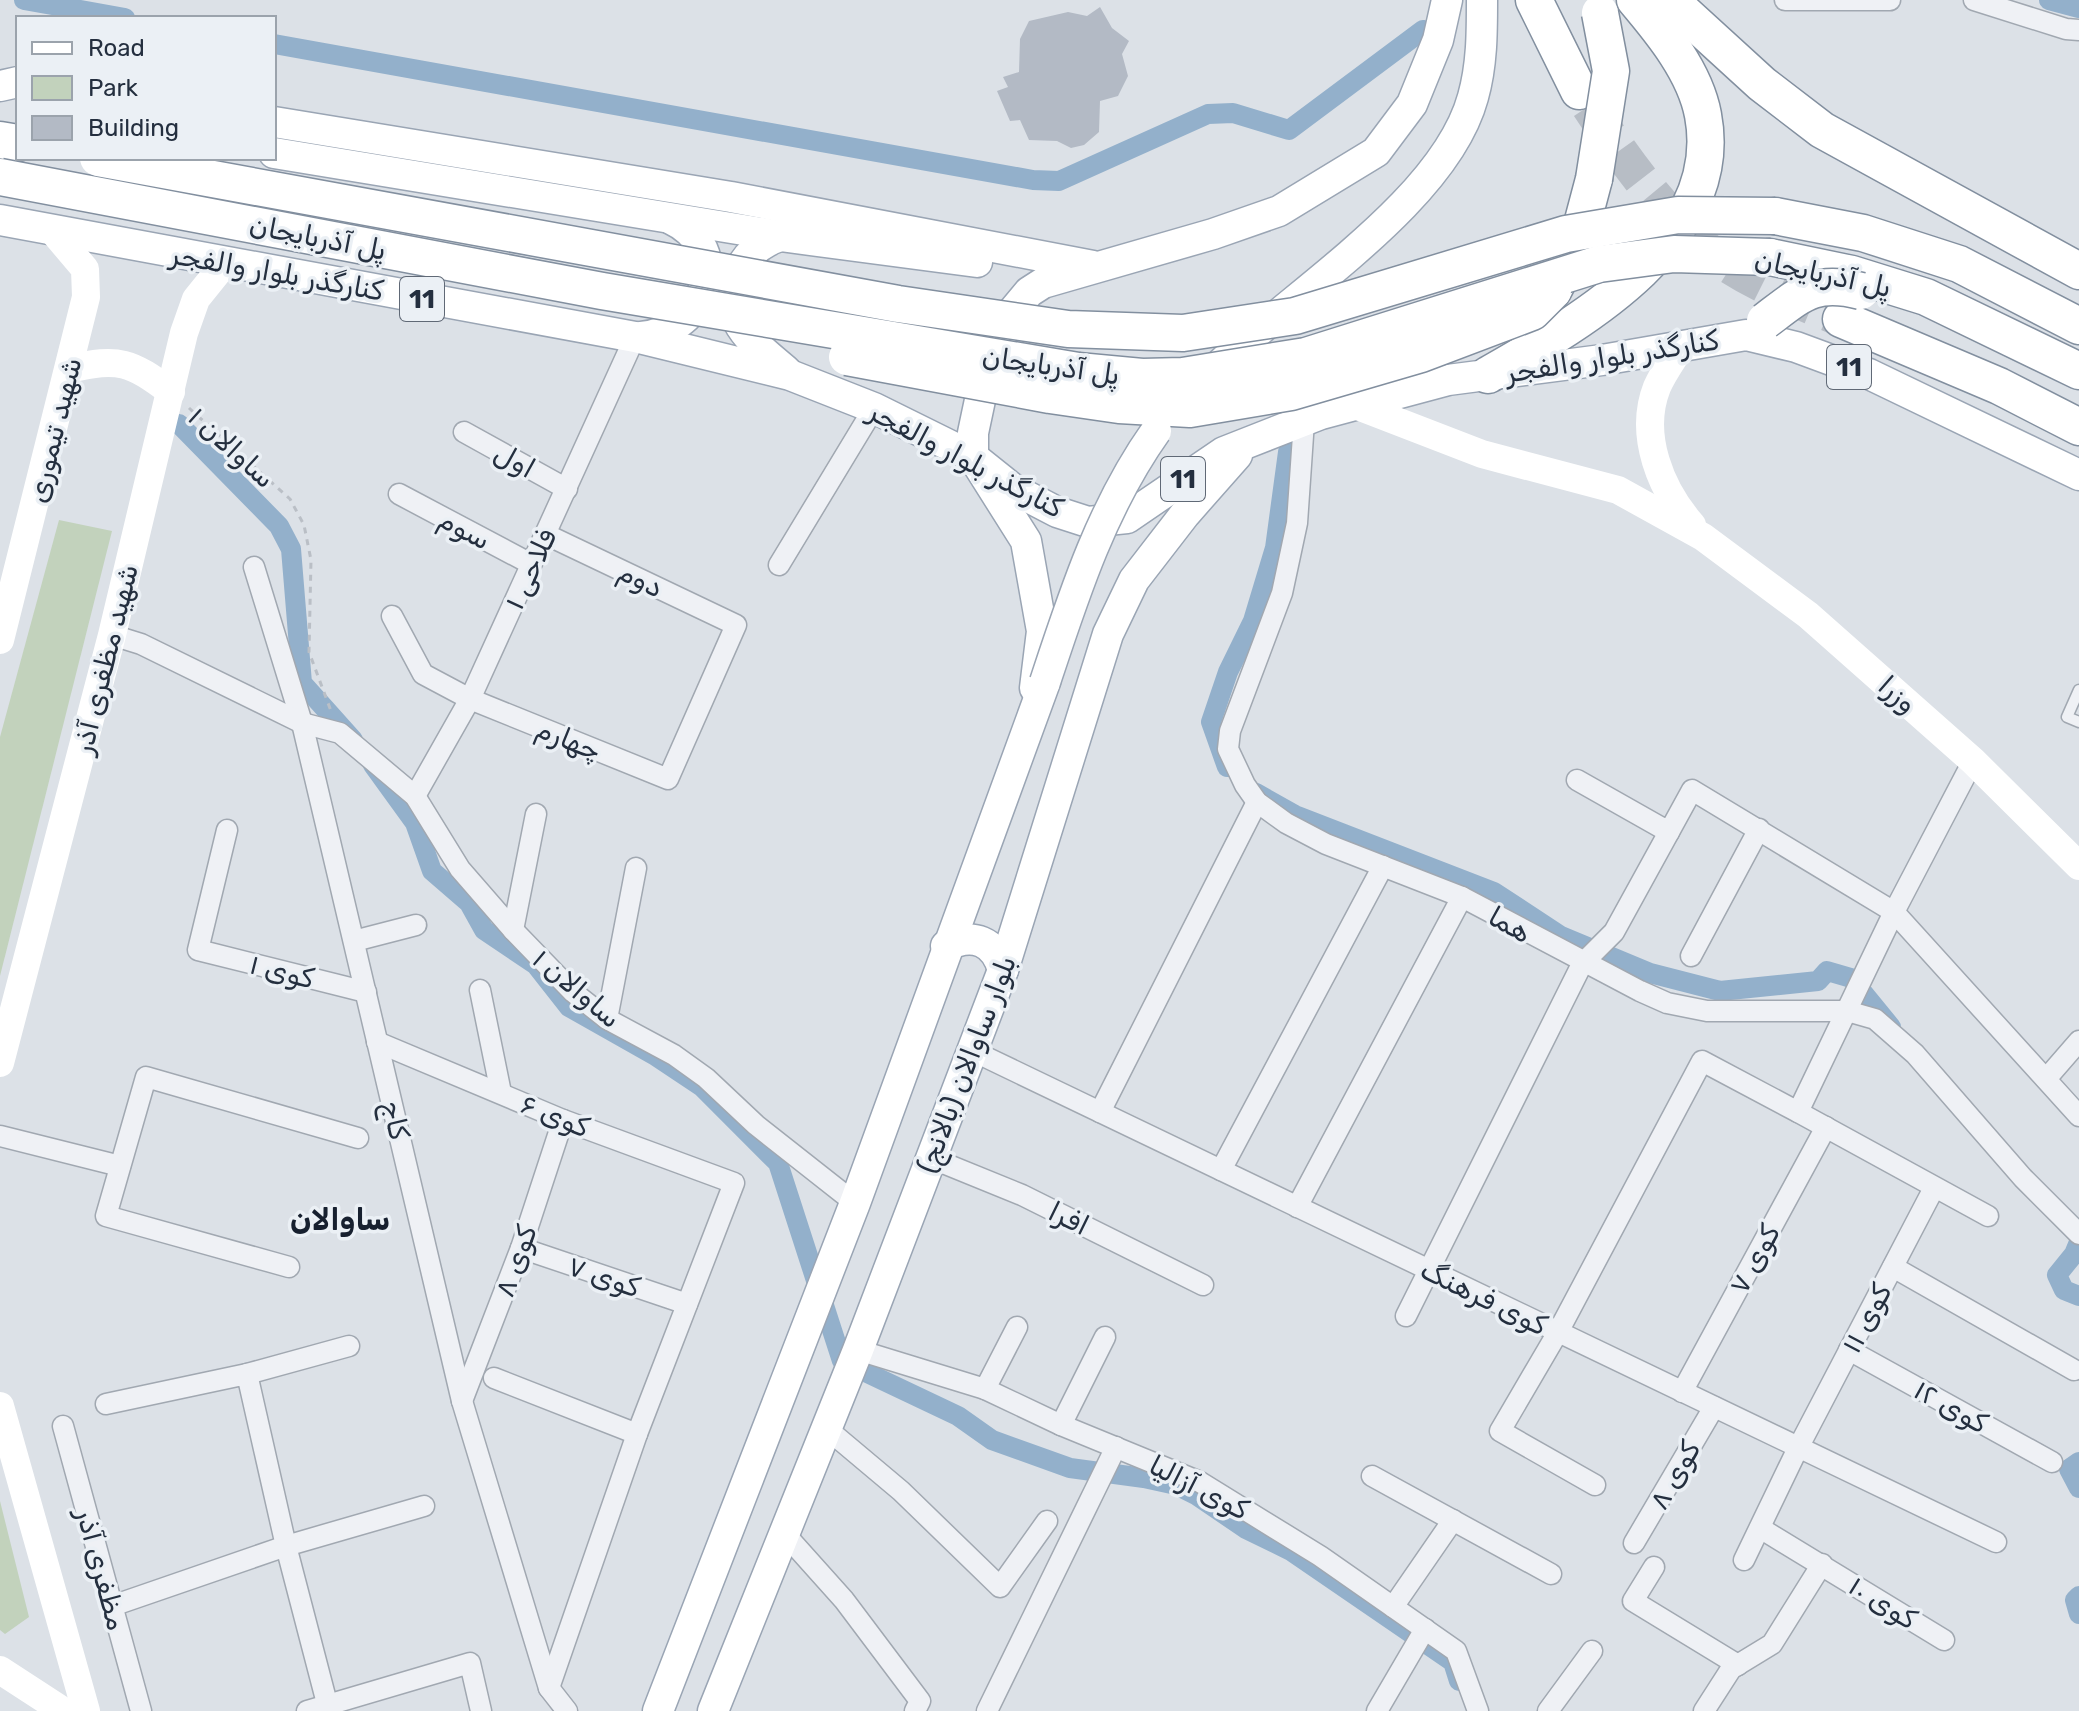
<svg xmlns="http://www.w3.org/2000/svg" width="2079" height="1711" font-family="Rubik,Cairo,sans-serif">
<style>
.green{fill:#c2d2bc}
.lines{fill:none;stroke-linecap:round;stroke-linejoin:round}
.canal{stroke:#93b0cb;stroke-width:20}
.building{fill:#b3bac5}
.highway-tunnel{stroke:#b7bdc5;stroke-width:36;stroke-dasharray:36 18;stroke-linecap:butt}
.lane-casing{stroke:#a1a8b1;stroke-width:13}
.street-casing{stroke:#a1a8b1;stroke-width:23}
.primary-casing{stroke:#9aa5b4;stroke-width:33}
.highway-casing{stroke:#828f9f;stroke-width:39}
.path{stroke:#babfc6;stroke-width:3;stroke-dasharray:6 6;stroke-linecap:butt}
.lane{stroke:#eff1f5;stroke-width:10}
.street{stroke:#eff1f5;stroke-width:20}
.secondary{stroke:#fff;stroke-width:28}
.primary{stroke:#fff;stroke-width:30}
.highway{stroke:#fff;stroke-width:36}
.primary-bridge-casing{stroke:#9aa5b4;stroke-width:33;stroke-linecap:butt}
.highway-bridge-casing{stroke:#828f9f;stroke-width:39;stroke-linecap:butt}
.primary-bridge{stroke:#fff;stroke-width:30}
.highway-bridge{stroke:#fff;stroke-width:36}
.labels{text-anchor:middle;stroke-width:7;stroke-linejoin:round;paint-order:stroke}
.shield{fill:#ebf0f5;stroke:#606976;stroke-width:2}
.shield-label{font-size:26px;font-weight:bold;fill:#242f3f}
.street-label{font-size:28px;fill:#242f3f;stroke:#ebf0f5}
.neighbourhood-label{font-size:30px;font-weight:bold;fill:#17202f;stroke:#ebf0f5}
</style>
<rect width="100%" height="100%" fill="#dce1e7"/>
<g class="green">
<path d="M 59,520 L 112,531 L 0,976 L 0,737 Z"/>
<path d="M 0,1501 L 29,1617 L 5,1634 L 0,1630 Z"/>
</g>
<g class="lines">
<g class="canal">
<path d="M 24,0 L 125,18"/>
<path d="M 2049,0 L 2079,8"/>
<path d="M 274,44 L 1033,180 L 1059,181 L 1208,114 L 1233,113 L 1289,130 L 1423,30"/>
<path d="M 179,424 L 279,526 L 291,549 L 302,683 L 353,740"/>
<path d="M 373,765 L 415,823 L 432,871 L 469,903 L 484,930 L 536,965 L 569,1007 L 654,1055 L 702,1087 L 778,1163 L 842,1361 L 958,1416 L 992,1440 L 1070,1468 L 1144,1478 L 1176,1485 L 1196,1495 L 1246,1529 L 1291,1551 L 1453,1662 L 1459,1681"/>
<path d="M 1227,767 L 1211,722 L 1228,672 L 1253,621 L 1275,548 L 1288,452 L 1299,424"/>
<path d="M 1256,793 L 1295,815 L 1494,892 L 1561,936 L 1650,973 L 1720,991 L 1818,981 L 1827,971 L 1851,978 L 1891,1027"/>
<path d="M 2079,1242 L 2074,1254 L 2057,1275 L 2064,1290 L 2079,1296"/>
<path d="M 2079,1462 L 2069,1469 L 2079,1488"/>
<path d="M 2079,1596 L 2075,1600 L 2079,1614"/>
</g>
</g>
<path class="building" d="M 1100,7 L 1112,28 L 1129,41 L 1122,54 L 1128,76 L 1118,96 L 1100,101 L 1099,132 L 1084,145 L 1071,148 L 1057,141 L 1029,140 L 1020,120 L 1010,121 L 997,91 L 1008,87 L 1003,77 L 1019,72 L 1020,39 L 1029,21 L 1068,12 L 1087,16 Z"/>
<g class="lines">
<path class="highway-tunnel" d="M 1589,106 C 1622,156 1659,209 1705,248 C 1744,281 1795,299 1841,319"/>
<g class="lane-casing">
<path id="lane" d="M 2079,690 L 2067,717 L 2079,722"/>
</g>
<g class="street-casing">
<g id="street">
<path d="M 1785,0 L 1890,0"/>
<path d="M 1974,0 L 2066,29 L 2079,30"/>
<path d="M 1304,421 L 1297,523 L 1282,593 L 1230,731 L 1228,749 L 1245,785 L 1257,802 L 1286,823 L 1326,844 L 1462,897 L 1640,991 L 1667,1003 L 1707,1011 L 1847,1011 L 1875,1019 L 1915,1054 L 2023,1178 L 2079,1234"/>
<path d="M 464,432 L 567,489"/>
<path d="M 399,494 L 531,564"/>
<path d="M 779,565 L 874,408"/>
<path d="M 254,567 L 302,723 L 462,1401 L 549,1688 L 567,1711"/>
<path d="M 392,616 L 423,674 L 470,699 L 668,779 L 736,625 L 545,534"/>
<path d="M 112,635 L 141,644 L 302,723 L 340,733 L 415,796 L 460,869 L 513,930 L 573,992 L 607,1019 L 674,1055 L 706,1078 L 756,1125 L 855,1203"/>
<path d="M 1577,780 L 1669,832 L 1692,790 L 1894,912 L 1973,761"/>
<path d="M 415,796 L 470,699 L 635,337"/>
<path d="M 227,830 L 198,950 L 366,992"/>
<path d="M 513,930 L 536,814"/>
<path d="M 354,941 L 416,925"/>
<path d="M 1691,956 L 1759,829"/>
<path d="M 480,990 L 501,1093"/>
<path d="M 607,1019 L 636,868"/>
<path d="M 377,1042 L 563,1120 L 734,1183 L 637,1434 L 549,1688"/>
<path d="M 973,1051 L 1996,1542"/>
<path d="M 2046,1079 L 2079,1041"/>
<path d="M 1100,1112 L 1257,802"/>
<path d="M 1798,1112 L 1988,1216"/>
<path d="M 0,1136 L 120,1166"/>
<path d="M 931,1158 L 1022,1195 L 1203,1285"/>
<path d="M 1221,1170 L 1383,866"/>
<path d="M 1297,1207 L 1462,897"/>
<path d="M 521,1248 L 687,1304"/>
<path d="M 289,1267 L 106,1216 L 146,1077 L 358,1138"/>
<path d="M 1893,1267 L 2074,1370"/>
<path d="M 1406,1316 L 1582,964 L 1614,932 L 1669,832"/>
<path d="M 858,1350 L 985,1389 L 1061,1425 L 1200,1482 L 1320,1556 L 1456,1651 L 1478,1711"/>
<path d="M 1849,1350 L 2052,1462"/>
<path d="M 247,1374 L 349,1346"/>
<path d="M 494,1378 L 637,1434"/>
<path d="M 985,1389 L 1017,1327"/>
<path d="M 1682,1392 L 1826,1127"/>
<path d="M 462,1401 L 521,1248 L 563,1120"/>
<path d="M 106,1404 L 247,1374 L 286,1546 L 329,1711"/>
<path d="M 1061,1425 L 1105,1337"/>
<path d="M 63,1426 L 141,1711"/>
<path d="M 826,1428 L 901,1491 L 1000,1587 L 1047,1521"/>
<path d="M 1372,1476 L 1551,1574"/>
<path d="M 1595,1485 L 1500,1431 L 1558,1332 L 1702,1061 L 1798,1112 L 1894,912 L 2079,1116"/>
<path d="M 1760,1528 L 1944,1640"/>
<path d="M 784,1533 L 844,1600 L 920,1701 L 915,1711"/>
<path d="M 1634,1543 L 1714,1407"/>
<path d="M 1744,1560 L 1798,1448 L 1934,1188"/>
<path d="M 1654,1567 L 1633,1601 L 1738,1665"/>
<path d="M 112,1606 L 286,1546 L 424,1506"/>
<path d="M 1393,1607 L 1453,1520"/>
<path d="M 307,1711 L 470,1663 L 481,1711"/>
<path d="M 987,1711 L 1116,1447"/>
<path d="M 1377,1711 L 1425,1629"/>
<path d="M 1548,1711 L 1592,1651"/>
<path d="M 1704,1711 L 1731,1669 L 1772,1644 L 1822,1564"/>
</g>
</g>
<g class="primary-casing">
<g id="primary">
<path d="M 0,86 L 18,82"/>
<path d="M 274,122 L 731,197 L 1093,266"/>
<path d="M 274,153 L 780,236 L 977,262"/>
<path d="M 0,220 L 635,337 L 790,375 L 874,408 L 973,457 L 1013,489 L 1057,512 L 1088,522 L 1127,518 L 1224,452 L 1321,414 L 1448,380 L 1602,360 L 1746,335 L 1796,347 L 1869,374 L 2079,475"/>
<path d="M 780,236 C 745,248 722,283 738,321 C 747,340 770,357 786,371"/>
<path d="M 641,337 C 706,331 735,249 671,219"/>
<path d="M 1206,378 C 1284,299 1444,204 1473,97 C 1482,65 1482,33 1482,0"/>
<path d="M 1035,688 L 1042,631 L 1026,541 L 973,457 L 973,433 L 984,381 L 1009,316 L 1029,292 L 1043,283 L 1213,234 L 1279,211 L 1376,152 L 1412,104 L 1438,40 L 1447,0"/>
<path d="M 946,946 C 973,932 995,941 1003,970"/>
<path d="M 658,1711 L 855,1203 L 1045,682"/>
<path d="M 713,1711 L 858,1350 L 1003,970 L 1108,634 L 1134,580 L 1185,514 L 1237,455"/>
</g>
</g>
<g class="highway-casing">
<g id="highway">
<path d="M 1534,0 L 1579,91"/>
<path d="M 1670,0 L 1762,84 L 1822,130 L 2079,271"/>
<path d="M 0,140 L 18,143"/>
<path d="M 1775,216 L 1863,233 L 1959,264 L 2079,326"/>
<path d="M 1770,257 L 1852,274 L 1926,297 L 2079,371"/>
<path d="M 1553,291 L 1576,247 L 1594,179"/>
<path d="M 1841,319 L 1999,386 L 2079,427"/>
<path d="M 1488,375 C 1579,323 1727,241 1703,115 C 1695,72 1662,32 1635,0"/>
</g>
</g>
<path class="path" d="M 189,408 L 290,499 L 304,525 L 311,560 L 309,652 L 331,711"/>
<use href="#lane" class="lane"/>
<use href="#street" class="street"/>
<g class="secondary">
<path d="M 1682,345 C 1674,358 1663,373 1657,387 C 1638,435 1661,490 1692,525"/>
<path d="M 70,369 C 119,357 131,362 171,392"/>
<path d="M 1355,405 L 1482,454 L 1618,490 L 1703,537 L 1808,615 L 1973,761 L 2079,866"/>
<path d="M 0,640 L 86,297 L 85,269 L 52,230"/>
<path d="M 0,1063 L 112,635 L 184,333 L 196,299 L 225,263"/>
<path d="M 0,1406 L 86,1711"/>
<path d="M 0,1670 L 63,1711"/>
</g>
<use href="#primary" class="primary"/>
<use href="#highway" class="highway"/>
<g class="primary-bridge-casing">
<path id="primary-bridge" d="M 1045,682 C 1074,594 1102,507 1156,431"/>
</g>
<g class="highway-bridge-casing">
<g id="highway-bridge">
<path d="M 98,158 L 898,304 L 1068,329 L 1183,333 L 1295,316 L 1566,234 L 1678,215 L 1775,216"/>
<path d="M 0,177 L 602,291 L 1078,371 L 1142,377 L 1183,376 L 1306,356 L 1599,264 L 1674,254 L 1770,257"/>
<path d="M 1594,179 L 1611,71 L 1600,13"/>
<path d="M 1765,321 C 1801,294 1814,279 1861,291"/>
<path d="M 847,357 L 1050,395 L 1119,405 L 1190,409 L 1291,392 L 1421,354 L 1532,312 L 1553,291"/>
</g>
</g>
<use href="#primary-bridge" class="primary-bridge"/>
<use href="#highway-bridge" class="highway-bridge"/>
</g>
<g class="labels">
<g class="shield">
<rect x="400" y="277" width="44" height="44" rx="6"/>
<rect x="1827" y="345" width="44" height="44" rx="6"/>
<rect x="1161" y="457" width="44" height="44" rx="6"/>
</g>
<g class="shield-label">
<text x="422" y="308">11</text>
<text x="1849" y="376">11</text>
<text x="1183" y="488">11</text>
</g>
<g class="street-label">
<text transform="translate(318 237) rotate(11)" y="10">پل آذربایجان</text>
<text transform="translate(277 272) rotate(10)" y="10">کنارگذر بلوار والفجر</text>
<text transform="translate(1823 273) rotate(12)" y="10">پل آذربایجان</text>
<text transform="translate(1612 356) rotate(-9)" y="10">کنارگذر بلوار والفجر</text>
<text transform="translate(1051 365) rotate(8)" y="10">پل آذربایجان</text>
<text transform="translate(54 430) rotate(-76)" y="10">شهید تیموری</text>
<text transform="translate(232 447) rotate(42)" y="10">ساوالان ۱</text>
<text transform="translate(966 459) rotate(28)" y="10">کنارگذر بلوار والفجر</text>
<text transform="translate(515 460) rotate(29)" y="10">اول</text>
<text transform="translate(465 529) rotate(28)" y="10">سوم</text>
<text transform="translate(530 569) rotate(-65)" y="10">فلاحی ۱</text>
<text transform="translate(641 579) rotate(26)" y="10">دوم</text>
<text transform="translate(105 659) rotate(-76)" y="10">شهید مظفری آذر</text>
<text transform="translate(1898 694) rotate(41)" y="10">وزرا</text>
<text transform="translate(569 739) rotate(22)" y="10">چهارم</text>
<text transform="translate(1510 924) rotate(29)" y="10">هما</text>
<text transform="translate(282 971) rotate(14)" y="10">کوی ۱</text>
<text transform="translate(577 988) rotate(40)" y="10">ساوالان ۱</text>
<text transform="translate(966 1064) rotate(-69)" y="10">بلوار ساوالان (بالانج)</text>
<text transform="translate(555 1115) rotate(22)" y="10">کوی ۶</text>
<text transform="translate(396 1120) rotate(77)" y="10">کاج</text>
<text transform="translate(1069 1218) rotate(26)" y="10">افرا</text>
<text transform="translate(1754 1259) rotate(-61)" y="10">کوی ۷</text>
<text transform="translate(515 1261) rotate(-70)" y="10">کوی ۸</text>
<text transform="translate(604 1276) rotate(19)" y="10">کوی ۷</text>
<text transform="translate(1484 1297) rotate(26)" y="10">کوی فرهنگ</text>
<text transform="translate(1866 1318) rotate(-62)" y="10">کوی ۱۱</text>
<text transform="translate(1951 1406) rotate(29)" y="10">کوی ۱۲</text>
<text transform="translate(1674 1475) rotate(-60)" y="10">کوی ۸</text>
<text transform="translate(1199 1487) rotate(27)" y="10">کوی آزالیا</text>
<text transform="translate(102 1569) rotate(75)" y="10">مظفری آذر</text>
<text transform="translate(1883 1602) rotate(32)" y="10">کوی ۱۰</text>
</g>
<g class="neighbourhood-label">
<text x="340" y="1230">ساوالان</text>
</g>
</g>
<rect x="16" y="16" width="260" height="144" fill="#ebf0f5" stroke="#9ba3ac" stroke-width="2"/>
<rect x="32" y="42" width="40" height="12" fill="#ffffff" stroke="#9ba3ac" stroke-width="2"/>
<text x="88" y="56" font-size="24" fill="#242f3f">Road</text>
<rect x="32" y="76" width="40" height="24" fill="#c2d2bc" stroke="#9ba3ac" stroke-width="2"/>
<text x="88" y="96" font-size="24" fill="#242f3f">Park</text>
<rect x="32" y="116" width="40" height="24" fill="#b3bac5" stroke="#9ba3ac" stroke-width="2"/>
<text x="88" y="136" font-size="24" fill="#242f3f">Building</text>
</svg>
